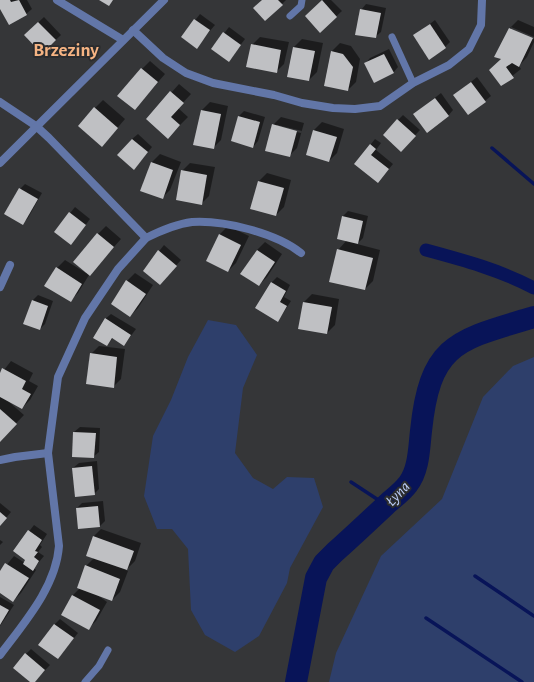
<svg xmlns="http://www.w3.org/2000/svg" width="534" height="682" font-family="'Alegreya Sans',sans-serif">
<style>
.green{fill:#2e3f6b}
.shadow{fill:#0007;fill-rule:evenodd}
.lines{fill:none;stroke-linecap:round;stroke-linejoin:round}
.stream{stroke:#081458;stroke-width:3.5}
.canal{stroke:#081458;stroke-width:13}
.river{stroke:#081458;stroke-width:22}
.building{fill:#bfc0c3}
.service{stroke:#6276a8;stroke-width:7}
.minor{stroke:#6276a8;stroke-width:8}
.labels{text-anchor:middle;stroke-width:4;stroke-linejoin:round;paint-order:stroke}
.water-label{font-size:16px;font-style:italic;fill:#bbcdf6;stroke:#2b2c2e}
.district-label{font-size:19px;font-weight:bold;fill:#f6b483;stroke:#2b2c2e}
</style>
<rect width="100%" height="100%" fill="#353638"/>
<g class="green">
<path d="M 208,320 L 236,325 L 257,355 L 243,388 L 235,453 L 253,478 L 273,489 L 287,477 L 314,478 L 323,507 L 290,568 L 287,583 L 259,636 L 235,652 L 205,635 L 191,610 L 188,549 L 172,529 L 157,529 L 144,496 L 153,436 L 171,400 L 188,357 Z"/>
<path d="M 534,357 L 534,682 L 329,682 L 336,653 L 381,556 L 442,499 L 483,397 L 513,366 Z"/>
</g>
<g class="shadow">
<path d="M 0,0 L 27,0 L 32,9 L 26,14 L 0,7 Z"/>
<path d="M 262,0 L 286,0 L 282,4 Z"/>
<path d="M 323,0 L 331,0 L 342,11 L 320,31 L 306,16 Z"/>
<path d="M 366,4 L 386,8 L 381,32 L 375,37 L 361,10 Z"/>
<path d="M 200,14 L 215,25 L 196,47 L 182,37 Z"/>
<path d="M 44,17 L 61,35 L 42,53 L 25,35 Z"/>
<path d="M 435,20 L 450,42 L 445,47 L 414,36 Z"/>
<path d="M 518,20 L 534,27 L 534,37 L 511,27 L 511,30 L 534,39 L 534,42 L 527,57 L 519,66 L 521,69 L 502,84 L 502,59 L 495,56 L 510,28 Z"/>
<path d="M 229,27 L 245,39 L 229,60 L 212,49 Z"/>
<path d="M 260,37 L 289,42 L 284,64 L 276,72 L 252,45 Z"/>
<path d="M 302,39 L 323,43 L 317,72 L 309,80 L 289,76 L 294,47 Z"/>
<path d="M 340,43 L 351,46 L 360,59 L 356,82 L 348,90 L 325,85 L 332,51 Z"/>
<path d="M 389,49 L 398,67 L 393,73 L 365,64 L 370,58 Z"/>
<path d="M 150,61 L 165,74 L 135,109 L 142,69 Z"/>
<path d="M 477,77 L 491,96 L 469,114 L 455,95 Z"/>
<path d="M 179,84 L 191,94 L 178,108 L 188,117 L 176,129 L 148,119 Z"/>
<path d="M 441,93 L 453,110 L 448,116 L 414,114 Z"/>
<path d="M 103,100 L 125,119 L 102,146 L 95,108 Z"/>
<path d="M 210,102 L 228,106 L 221,140 L 213,148 L 195,144 L 202,110 Z"/>
<path d="M 244,111 L 265,117 L 258,141 L 253,147 L 232,141 L 239,116 Z"/>
<path d="M 403,115 L 420,130 L 406,145 L 398,120 Z"/>
<path d="M 281,117 L 304,123 L 297,148 L 289,156 L 273,125 ZM 277,125 L 302,131 L 301,133 L 277,127 Z"/>
<path d="M 322,122 L 344,129 L 337,153 L 329,161 L 314,130 Z"/>
<path d="M 138,134 L 152,147 L 134,169 L 132,139 Z"/>
<path d="M 375,139 L 381,143 L 376,150 L 393,164 L 383,176 L 355,164 Z"/>
<path d="M 160,154 L 181,162 L 170,190 L 162,198 L 141,190 L 152,162 Z"/>
<path d="M 190,163 L 215,167 L 209,196 L 201,204 L 182,171 Z"/>
<path d="M 267,173 L 291,180 L 284,207 L 276,215 L 252,208 L 259,181 Z"/>
<path d="M 25,184 L 42,193 L 28,218 L 23,223 L 20,189 Z"/>
<path d="M 75,207 L 90,219 L 76,238 L 55,232 Z"/>
<path d="M 348,211 L 368,216 L 363,238 L 357,244 L 380,250 L 373,281 L 365,289 L 338,250 L 347,240 L 343,216 Z"/>
<path d="M 106,226 L 121,239 L 89,275 L 78,293 L 70,301 L 57,268 L 65,260 L 86,273 L 98,234 Z"/>
<path d="M 228,226 L 249,236 L 236,263 L 228,271 L 207,261 L 220,234 Z"/>
<path d="M 265,242 L 282,254 L 267,277 L 259,285 L 242,273 L 257,250 Z"/>
<path d="M 164,245 L 181,260 L 165,278 L 144,270 Z"/>
<path d="M 135,273 L 153,285 L 138,308 L 130,316 L 127,281 Z"/>
<path d="M 277,277 L 290,285 L 284,297 L 291,301 L 278,321 L 257,308 L 272,282 Z"/>
<path d="M 312,294 L 339,299 L 335,325 L 327,333 L 299,328 L 304,302 Z"/>
<path d="M 38,295 L 53,301 L 45,324 L 40,329 L 32,301 Z"/>
<path d="M 111,314 L 136,329 L 124,345 L 113,338 L 107,345 L 105,319 Z"/>
<path d="M 99,346 L 125,349 L 121,379 L 113,387 L 91,354 Z"/>
<path d="M 11,361 L 33,373 L 29,381 L 38,386 L 30,400 L 22,408 L 9,402 L 24,415 L 0,440 L 0,375 Z"/>
<path d="M 80,427 L 100,428 L 99,452 L 93,457 L 73,456 L 74,432 Z"/>
<path d="M 97,461 L 99,489 L 94,494 L 73,468 L 79,463 Z"/>
<path d="M 103,501 L 105,521 L 100,526 L 77,508 L 82,503 Z"/>
<path d="M 0,503 L 11,512 L 0,525 Z"/>
<path d="M 34,525 L 47,534 L 40,545 L 42,547 L 38,552 L 44,556 L 34,568 L 36,570 L 21,593 L 13,601 L 0,592 L 0,573 L 14,556 L 25,563 L 27,560 L 14,551 Z"/>
<path d="M 101,529 L 141,543 L 135,561 L 126,570 L 128,571 L 120,592 L 112,600 L 96,594 L 107,602 L 96,621 L 88,629 L 62,615 L 73,595 L 80,588 L 86,566 L 94,558 L 93,537 Z"/>
<path d="M 0,540 L 3,542 L 0,545 Z"/>
<path d="M 0,597 L 14,605 L 0,626 Z"/>
<path d="M 60,619 L 78,633 L 58,658 L 55,624 Z"/>
<path d="M 31,649 L 50,665 L 34,682 L 31,682 L 26,654 Z"/>
</g>
<g class="lines">
<g class="stream">
<path d="M 492,148 L 534,184"/>
<path d="M 351,482 L 386,505"/>
<path d="M 475,576 L 534,616"/>
<path d="M 426,618 L 522,682"/>
</g>
<path class="canal" d="M 426,250 C 463,260 500,270 534,288"/>
<path class="river" d="M 296,682 L 316,578 L 324,563 L 335,552 C 353,536 371,519 388,503 C 395,497 403,491 408,484 C 419,470 419,448 421,431 C 430,343 457,340 534,317"/>
</g>
<g class="building">
<path d="M 0,0 L 10,0 L 11,2 L 19,0 L 27,15 L 9,25 L 0,9 Z"/>
<path d="M 99,0 L 113,0 L 109,6 Z"/>
<path d="M 262,0 L 278,0 L 283,5 L 265,21 L 253,8 Z"/>
<path d="M 322,0 L 337,17 L 320,33 L 305,16 Z"/>
<path d="M 360,9 L 381,13 L 376,38 L 355,35 Z"/>
<path d="M 194,19 L 210,30 L 197,49 L 181,37 Z"/>
<path d="M 38,22 L 56,40 L 42,54 L 24,35 Z"/>
<path d="M 430,24 L 446,48 L 429,60 L 413,35 Z"/>
<path d="M 509,28 L 533,38 L 519,67 L 512,63 L 506,67 L 514,78 L 501,86 L 489,70 L 501,59 L 494,57 Z"/>
<path d="M 223,32 L 241,45 L 229,62 L 211,49 Z"/>
<path d="M 251,44 L 281,50 L 277,73 L 246,67 Z"/>
<path d="M 293,47 L 315,51 L 309,81 L 287,77 Z"/>
<path d="M 331,51 L 343,54 L 353,67 L 348,91 L 324,86 Z"/>
<path d="M 384,54 L 394,73 L 374,83 L 364,63 Z"/>
<path d="M 141,68 L 158,82 L 135,110 L 117,96 Z"/>
<path d="M 471,82 L 486,102 L 468,115 L 453,95 Z"/>
<path d="M 170,91 L 184,103 L 171,117 L 180,125 L 168,139 L 146,119 Z"/>
<path d="M 435,98 L 449,116 L 427,133 L 413,114 Z"/>
<path d="M 94,107 L 118,128 L 102,147 L 78,126 Z"/>
<path d="M 201,110 L 221,114 L 214,149 L 193,145 Z"/>
<path d="M 238,116 L 260,122 L 253,148 L 231,141 Z"/>
<path d="M 397,119 L 416,136 L 401,152 L 383,135 Z"/>
<path d="M 272,124 L 297,131 L 290,157 L 265,151 Z"/>
<path d="M 313,130 L 337,137 L 329,162 L 306,155 Z"/>
<path d="M 132,139 L 148,152 L 134,170 L 117,155 Z"/>
<path d="M 370,144 L 376,149 L 371,155 L 389,169 L 378,183 L 354,164 Z"/>
<path d="M 151,162 L 173,170 L 163,199 L 140,191 Z"/>
<path d="M 181,170 L 207,175 L 202,205 L 176,200 Z"/>
<path d="M 258,181 L 284,188 L 276,216 L 250,209 Z"/>
<path d="M 19,188 L 38,199 L 23,225 L 4,214 Z"/>
<path d="M 69,212 L 86,225 L 71,245 L 54,232 Z"/>
<path d="M 342,216 L 363,221 L 358,244 L 337,239 Z"/>
<path d="M 97,233 L 114,247 L 90,276 L 73,262 Z"/>
<path d="M 219,234 L 241,245 L 228,272 L 206,261 Z"/>
<path d="M 337,249 L 373,258 L 365,290 L 329,282 Z"/>
<path d="M 158,250 L 177,266 L 160,285 L 143,271 Z"/>
<path d="M 257,250 L 275,262 L 259,286 L 240,274 Z"/>
<path d="M 56,267 L 82,284 L 71,302 L 44,286 Z"/>
<path d="M 126,280 L 146,294 L 130,317 L 111,304 Z"/>
<path d="M 271,282 L 286,291 L 280,302 L 287,306 L 278,322 L 255,308 Z"/>
<path d="M 32,300 L 48,306 L 40,330 L 23,324 Z"/>
<path d="M 303,302 L 332,307 L 327,334 L 298,329 Z"/>
<path d="M 105,318 L 131,335 L 124,346 L 112,338 L 107,346 L 93,338 Z"/>
<path d="M 90,353 L 117,357 L 114,388 L 86,384 Z"/>
<path d="M 2,368 L 26,381 L 22,389 L 31,394 L 22,409 L 0,397 L 0,373 Z"/>
<path d="M 0,409 L 17,424 L 0,442 Z"/>
<path d="M 73,432 L 96,433 L 94,458 L 72,457 Z"/>
<path d="M 92,466 L 95,495 L 75,497 L 72,468 Z"/>
<path d="M 98,506 L 100,527 L 78,529 L 76,508 Z"/>
<path d="M 0,512 L 7,518 L 0,526 Z"/>
<path d="M 28,530 L 42,540 L 35,551 L 38,552 L 34,557 L 39,561 L 33,571 L 23,564 L 25,560 L 13,551 Z"/>
<path d="M 93,536 L 134,551 L 127,570 L 86,556 Z"/>
<path d="M 5,563 L 29,578 L 13,602 L 0,593 L 0,571 Z"/>
<path d="M 85,565 L 120,579 L 112,601 L 77,588 Z"/>
<path d="M 72,595 L 100,610 L 89,630 L 61,615 Z"/>
<path d="M 0,605 L 9,610 L 0,625 Z"/>
<path d="M 54,624 L 74,638 L 58,659 L 38,645 Z"/>
<path d="M 25,653 L 45,670 L 35,682 L 30,682 L 13,668 Z"/>
</g>
<g class="lines">
<g class="service">
<path d="M 290,16 L 301,6 L 302,0"/>
<path d="M 392,37 L 413,83"/>
<path d="M 85,682 L 99,666 L 108,650"/>
</g>
<g class="minor">
<path d="M 57,0 L 123,40"/>
<path d="M 133,30 L 163,58 L 186,73 L 213,83 L 274,95 L 302,103 L 333,108 L 355,109 L 380,106 L 413,83 L 449,65 L 469,49 L 481,25 L 482,0"/>
<path d="M 0,102 L 36,126 L 49,138 L 146,238 C 160,231 176,224 192,222 C 224,220 276,233 301,253"/>
<path d="M 0,163 L 164,0"/>
<path d="M 0,287 L 10,265"/>
<path d="M 0,460 L 15,457 L 48,453"/>
<path d="M 0,655 C 24,623 56,587 59,546 L 48,453 L 58,377 L 85,318 L 118,269 L 146,238"/>
</g>
</g>
<g class="labels">
<g class="water-label">
<text transform="translate(397 493) rotate(-47)" y="6">Łyna</text>
</g>
<g class="district-label">
<text x="66" y="56">Brzeziny</text>
</g>
</g>
</svg>
